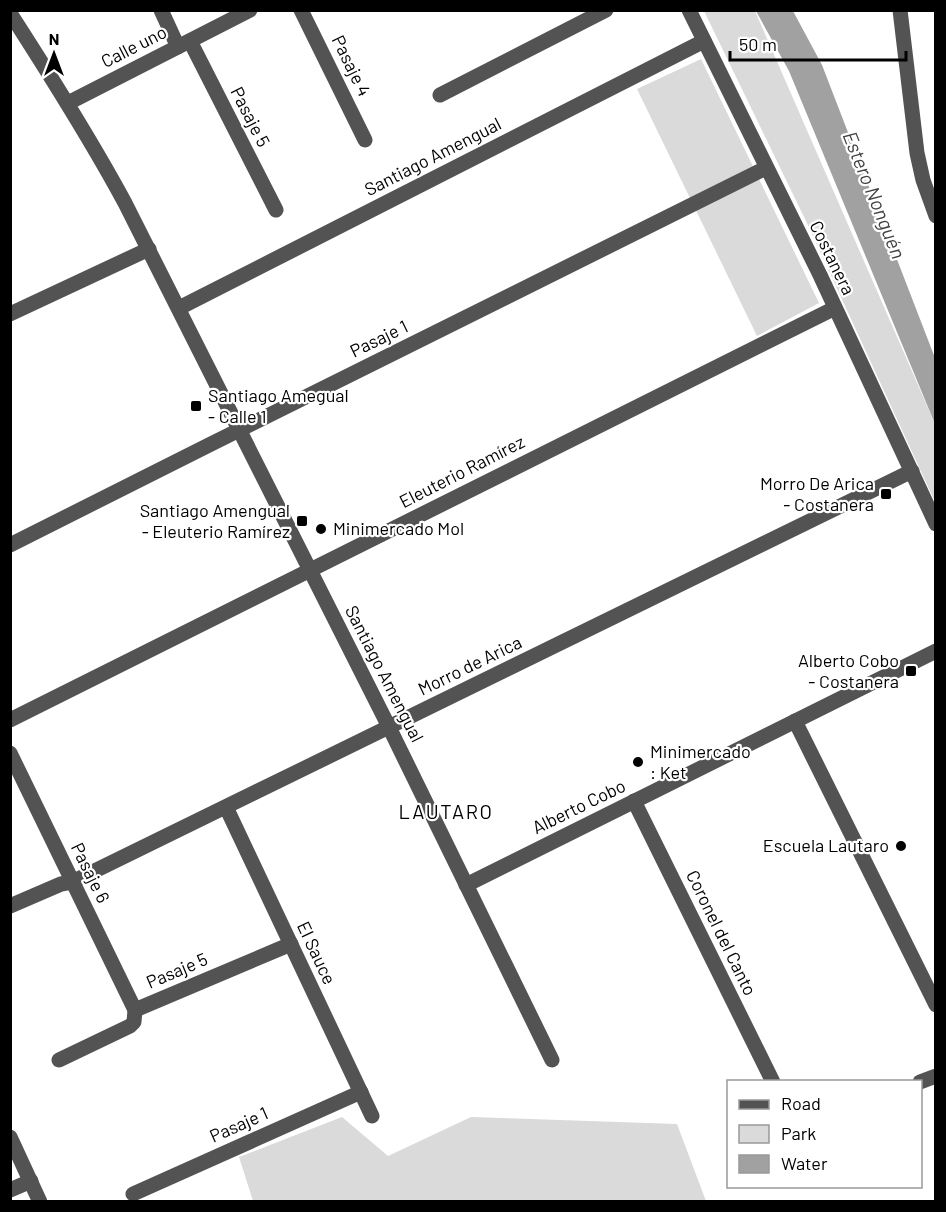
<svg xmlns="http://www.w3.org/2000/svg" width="946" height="1212" font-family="Barlow,sans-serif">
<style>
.green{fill:#dadada}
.water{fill:#a1a1a1}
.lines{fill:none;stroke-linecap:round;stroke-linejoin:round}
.minor{stroke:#535353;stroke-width:15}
.poi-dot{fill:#000;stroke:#fff;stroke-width:2}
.labels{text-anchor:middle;stroke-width:4.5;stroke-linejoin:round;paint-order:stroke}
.street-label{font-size:18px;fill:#000;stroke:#fff}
.poi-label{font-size:18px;fill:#000;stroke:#fff;text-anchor:end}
.water-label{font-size:20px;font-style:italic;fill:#424242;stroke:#fff}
.neighbourhood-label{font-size:20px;letter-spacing:1.5px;fill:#000;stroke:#fff}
</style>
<rect width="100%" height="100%" fill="#fff"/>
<g class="green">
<path d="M 704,11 L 755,11 L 935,424 L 935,502 L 806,221 Z"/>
<path d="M 701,59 L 819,303 L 757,336 L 637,89 Z"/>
<path d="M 342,1117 L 388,1156 L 471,1117 L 677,1124 L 706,1201 L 253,1201 L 239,1157 Z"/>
</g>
<path class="water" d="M 756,11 L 793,11 L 822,65 L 935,358 L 935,424 L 789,71 Z"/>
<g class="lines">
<g class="minor">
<path d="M 161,10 L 178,47"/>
<path d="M 301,10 L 365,140"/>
<path d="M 689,10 L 820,275 L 936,524"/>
<path d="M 900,10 L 917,153 L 923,180 L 936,216"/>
<path d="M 10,13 C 50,75 90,138 125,203 L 389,727 L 552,1060"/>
<path d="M 190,41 L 276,210"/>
<path d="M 440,95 L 606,10"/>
<path d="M 68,103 L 250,10"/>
<path d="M 179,308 L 704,41"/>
<path d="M 10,314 L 149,249"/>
<path d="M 10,545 L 211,444 L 766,168"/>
<path d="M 10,720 L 835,308"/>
<path d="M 795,721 L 936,1005"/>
<path d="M 10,753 L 135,1010 L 134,1022 L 130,1026 L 59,1060"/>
<path d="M 634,801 L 773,1082"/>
<path d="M 226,807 L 372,1116"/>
<path d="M 466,885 L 936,651"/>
<path d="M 10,906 L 61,884 L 72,882 L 912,471"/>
<path d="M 135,1010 L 291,944"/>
<path d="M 920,1082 L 936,1076"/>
<path d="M 10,1137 L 40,1202"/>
<path d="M 10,1190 L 31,1181"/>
<path d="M 133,1194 L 361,1092"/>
</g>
</g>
<g class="poi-dot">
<rect x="190" y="400" width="12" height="12" rx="3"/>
<rect x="880" y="488" width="12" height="12" rx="3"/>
<rect x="296" y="515" width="12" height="12" rx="3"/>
<circle cx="321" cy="529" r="6"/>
<rect x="905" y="665" width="12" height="12" rx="3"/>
<circle cx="638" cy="762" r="6"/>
<circle cx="901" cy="846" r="6"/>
</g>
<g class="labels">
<g class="street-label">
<text transform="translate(134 47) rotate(-27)" y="6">Calle uno</text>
<text transform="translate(351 66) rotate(64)" y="6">Pasaje 4</text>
<text transform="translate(250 117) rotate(63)" y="6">Pasaje 5</text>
<text transform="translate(433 157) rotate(-27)" y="6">Santiago Amengual</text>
<text transform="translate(832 258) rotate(64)" y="6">Costanera</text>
<text transform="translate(379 339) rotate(-26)" y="6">Pasaje 1</text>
<text transform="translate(462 472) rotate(-27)" y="6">Eleuterio Ramírez</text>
<text transform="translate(470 666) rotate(-26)" y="6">Morro de Arica</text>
<text transform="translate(384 674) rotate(63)" y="6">Santiago Amengual</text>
<text transform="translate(579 807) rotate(-26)" y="6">Alberto Cobo</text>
<text transform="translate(90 873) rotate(64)" y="6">Pasaje 6</text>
<text transform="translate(721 933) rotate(64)" y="6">Coronel del Canto</text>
<text transform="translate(316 953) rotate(65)" y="6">El Sauce</text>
<text transform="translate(177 971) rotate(-23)" y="6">Pasaje 5</text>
<text transform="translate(239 1125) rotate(-24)" y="6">Pasaje 1</text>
</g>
<g class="poi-label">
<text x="208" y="402" text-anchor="start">Santiago Amegual<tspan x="208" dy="21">- Calle 1</tspan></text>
<text x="874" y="490">Morro De Arica<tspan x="874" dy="21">- Costanera</tspan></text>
<text x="290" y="517">Santiago Amengual<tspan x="290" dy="21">- Eleuterio Ramírez</tspan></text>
<text x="333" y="535" text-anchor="start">Minimercado Mol</text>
<text x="899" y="667">Alberto Cobo<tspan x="899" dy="21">- Costanera</tspan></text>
<text x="650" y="758" text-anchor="start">Minimercado<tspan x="650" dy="21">: Ket</tspan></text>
<text x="889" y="852">Escuela Lautaro</text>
</g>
<g class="water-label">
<text transform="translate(874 195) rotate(68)" y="7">Estero Nonguén</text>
</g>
<g class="neighbourhood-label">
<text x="446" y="819">LAUTARO</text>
</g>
</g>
<rect width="946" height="1212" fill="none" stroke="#000000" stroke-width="24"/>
<rect x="727" y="1080" width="195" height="108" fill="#ffffff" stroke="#999999" stroke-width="1.5"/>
<rect x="739" y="1100" width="30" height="9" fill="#535353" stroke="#999999" stroke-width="1.5"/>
<text x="781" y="1110" font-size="18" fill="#000000">Road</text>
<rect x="739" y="1125" width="30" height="18" fill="#dadada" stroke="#999999" stroke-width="1.5"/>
<text x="781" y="1140" font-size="18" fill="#000000">Park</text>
<rect x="739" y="1155" width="30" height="18" fill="#a1a1a1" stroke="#999999" stroke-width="1.5"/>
<text x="781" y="1170" font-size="18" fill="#000000">Water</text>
<g transform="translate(54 54)" stroke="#ffffff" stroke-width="4.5" paint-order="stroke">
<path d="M0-4.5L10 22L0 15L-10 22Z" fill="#000000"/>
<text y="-9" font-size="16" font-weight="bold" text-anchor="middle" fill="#000000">N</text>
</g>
<path d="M730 51v9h176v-9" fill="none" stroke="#000000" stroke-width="3"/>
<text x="739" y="51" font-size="18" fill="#000000" stroke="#ffffff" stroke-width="4.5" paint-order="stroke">50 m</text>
</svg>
